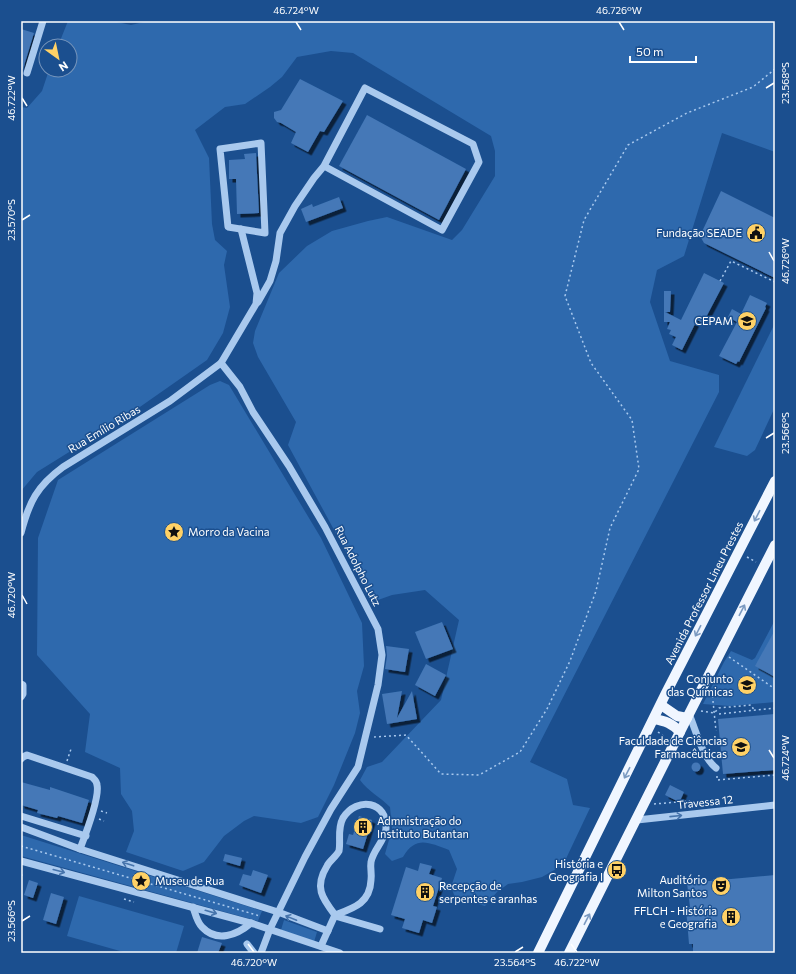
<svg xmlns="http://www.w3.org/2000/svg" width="796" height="974" font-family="Commissioner,sans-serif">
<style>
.green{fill:#2e69ad}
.building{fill:#4478b7;filter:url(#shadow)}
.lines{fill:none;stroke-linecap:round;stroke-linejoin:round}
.path{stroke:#a9c9ee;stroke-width:1.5;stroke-dasharray:2 3;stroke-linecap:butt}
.minor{stroke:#a9c9ee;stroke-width:7}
.major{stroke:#f0f6ff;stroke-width:10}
.oneway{stroke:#7b9ac1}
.oneway2{stroke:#4674ac}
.ticks{fill:none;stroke:#fff;stroke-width:1.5}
.labels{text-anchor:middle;stroke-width:3;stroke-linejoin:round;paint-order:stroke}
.poi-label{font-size:11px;fill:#fff;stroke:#1b4f8f;text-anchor:end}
.street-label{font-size:11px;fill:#fff;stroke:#1b4f8f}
.neatline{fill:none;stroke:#fff;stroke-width:1.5}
.ticks-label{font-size:10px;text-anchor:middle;fill:#fff}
</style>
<defs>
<filter id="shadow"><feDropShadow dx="3.5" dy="3.5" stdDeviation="0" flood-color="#0009"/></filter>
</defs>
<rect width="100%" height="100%" fill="#1b4f8f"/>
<g class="green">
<path d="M 68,21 L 112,21 L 131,25 L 148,21 L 775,21 L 775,152 L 722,133 L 684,256 L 657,270 L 650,302 L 670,361 L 719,375 L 719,392 L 530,762 L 567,779 L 573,805 L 590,808 L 563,865 L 542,877 L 522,882 L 508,884 L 497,892 L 485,906 L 455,897 L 451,887 L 457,869 L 449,850 C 429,843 416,835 403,857 L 392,861 L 385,854 L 392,829 L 390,807 C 380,797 368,791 360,780 L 367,767 L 382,762 L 441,700 L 459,620 L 425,590 L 392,595 L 378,600 L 371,598 L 288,445 L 296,422 L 258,357 L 253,343 L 255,331 L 279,273 L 307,246 L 332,231 L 368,221 L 387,217 L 452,240 L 462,230 L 495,176 L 495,151 L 491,136 L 353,53 L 331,51 L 297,57 L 282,77 L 270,87 L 245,104 L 225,107 L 195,130 L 209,158 L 212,224 L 215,240 L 227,251 L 224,265 L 230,307 L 223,333 L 207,360 L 127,416 L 37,472 L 21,491 L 21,107 L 27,108 L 42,91 L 49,70 L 70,70 L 70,46 L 58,46 Z"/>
<path d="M 775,323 L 775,407 L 755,450 L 747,456 L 714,447 Z"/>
<path d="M 220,381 L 229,385 L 321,538 L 362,623 L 364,666 L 357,691 L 360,713 L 355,733 L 334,785 L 318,817 L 301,823 L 254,816 L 244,821 L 224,836 L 204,862 L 183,871 L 126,852 L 134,831 L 132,811 L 121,794 L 120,768 L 85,752 L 90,714 L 37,655 L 38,538 L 58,480 L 210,385 Z"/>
<path d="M 775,620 L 775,702 L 730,706 L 703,704 L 724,662 L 731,651 L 752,660 L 755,658 Z"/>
<path d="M 21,835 L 262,911 L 258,921 L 21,856 Z"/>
<path d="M 79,896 L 184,926 L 176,953 L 127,953 L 67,936 Z"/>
<path d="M 284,920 L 317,932 L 314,942 L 281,930 Z"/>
</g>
<g class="building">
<path d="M 21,29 L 34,33 L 23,69 L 21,69 Z"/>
<path d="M 300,79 L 343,101 L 324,132 L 320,131 L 308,152 L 291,143 L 296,132 L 281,123 L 277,122 L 274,118 L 274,112 L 281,110 Z"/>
<path d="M 367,115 L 466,169 L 439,220 L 339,166 Z"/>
<path d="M 256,153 L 259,213 L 237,214 L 236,179 L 229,179 L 229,160 L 245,159 L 244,154 Z"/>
<path d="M 721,191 L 775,218 L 775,278 L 704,243 L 700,236 Z"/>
<path d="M 339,197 L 343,208 L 306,222 L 301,209 L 312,204 L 313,207 Z"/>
<path d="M 704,273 L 724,283 L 703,323 L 697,320 L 682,350 L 672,345 L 676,337 L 669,334 L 671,330 L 667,329 L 670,322 L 664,322 L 664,291 L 671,291 L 670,312 L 665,312 L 681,320 Z"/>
<path d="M 750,295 L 767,303 L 765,307 L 766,308 L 739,362 L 738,361 L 736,364 L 719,356 L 737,322 L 728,317 L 732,309 L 741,314 Z"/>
<path d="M 442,622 L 453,649 L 426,659 L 415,632 Z"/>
<path d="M 775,630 L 775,677 L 755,666 Z"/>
<path d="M 386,646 L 409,649 L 405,672 L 385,669 L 387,656 Z"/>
<path d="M 426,664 L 446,675 L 435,696 L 415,685 Z"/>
<path d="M 402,691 L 397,718 L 412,691 L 417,719 L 387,724 L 382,694 Z"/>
<path d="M 775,714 L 775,770 L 723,774 L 718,719 Z"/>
<circle cx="696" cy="767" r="4.5"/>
<path d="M 21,782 L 50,790 L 50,787 L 89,800 L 82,823 L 58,816 L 57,818 L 37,813 L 38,810 L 21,805 Z"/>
<path d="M 670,785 L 684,792 L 680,801 L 677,801 L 665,795 Z"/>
<path d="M 359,816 L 372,820 L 363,849 L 346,844 L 349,834 L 353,835 Z"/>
<path d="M 225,854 L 242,858 L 240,866 L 223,861 Z"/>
<path d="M 420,863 L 432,866 L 429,874 L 442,878 L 433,906 L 437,907 L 432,923 L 423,920 L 419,933 L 402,928 L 405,919 L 391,915 L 406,867 L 418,871 Z"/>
<path d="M 253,870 L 268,875 L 261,893 L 239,885 L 243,874 L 251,876 Z"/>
<path d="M 775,875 L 775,953 L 693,953 L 693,944 L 689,944 L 686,908 L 690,907 L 687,883 Z"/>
<path d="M 29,880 L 38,883 L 33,898 L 24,895 Z"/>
<path d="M 51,893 L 64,897 L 56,924 L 43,920 Z"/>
<path d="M 202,937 L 222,943 L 218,953 L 197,953 Z"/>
</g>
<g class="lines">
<g class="path">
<path d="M 720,281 L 731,261 L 775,282"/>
<path d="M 747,557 L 756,562"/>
<path d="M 729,657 L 775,689"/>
<path d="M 712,691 L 716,731"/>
<path d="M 701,711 L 714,713 L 719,708 L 751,705 L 754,710"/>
<path d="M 719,714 L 775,708"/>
<path d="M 658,732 L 666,738"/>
<path d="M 374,737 L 406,735 L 441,774 L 479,775 L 520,752 L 547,709 L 570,661 L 596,591 L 610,528 L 639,469 L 632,420 L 591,363 L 565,296 L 584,220 L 628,145 L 687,113 L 753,87 L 775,69"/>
<path d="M 67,761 L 71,749"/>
<path d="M 717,776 L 717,780 L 775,775"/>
<path d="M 654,804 L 690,801"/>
<path d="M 101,811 L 107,813"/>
<path d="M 99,819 L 104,821"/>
<path d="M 21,846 L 260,916"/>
<path d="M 21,874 L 23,877"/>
<path d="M 124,899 L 134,902"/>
</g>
<g class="minor">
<path d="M 27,73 L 43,21"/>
<path d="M 261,143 L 265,233 L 228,227 L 220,149 Z"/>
<path d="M 241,229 L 257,293 L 256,304 L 221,363 L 240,387 L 253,412 L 289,466 L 325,527 L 378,629 L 382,655 L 378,685 L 358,767 L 331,809 L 305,857 L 270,929 L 261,953"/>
<path d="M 258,302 L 270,281 L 276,261 L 280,233 L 295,206 L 314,178 L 324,166 L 442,230 L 479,162 L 473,144 L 365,88 L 324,166"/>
<path d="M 21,533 C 29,502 37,486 63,467 L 170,401 L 221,363"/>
<path d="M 21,684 L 23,685 L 23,694 L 21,697"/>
<path d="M 689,714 C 696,730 702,757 716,768"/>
<path d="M 21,759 L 23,757 L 27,755 L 92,777 C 94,779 97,781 97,785 C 100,797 85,836 80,849"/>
<path d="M 21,816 L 86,836"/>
<path d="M 637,820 L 775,805"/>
<path d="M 21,827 L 80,849 L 278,912 L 328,931"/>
<path d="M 21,861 L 254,924 L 340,953"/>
<path d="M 193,907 C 195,913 197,922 202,927 C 217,943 237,935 251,923"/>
<path d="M 335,916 L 380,929"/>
<path d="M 247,944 L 254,953"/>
<path d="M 321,946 L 335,915 C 354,908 370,903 371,880 C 372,874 370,868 371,862 C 373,850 384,842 386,829 C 388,801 357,796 343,818 C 337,829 341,840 339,851 C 336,857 330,860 327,866 C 314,887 322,898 335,915"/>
</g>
<g class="major">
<path d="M 661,705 L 677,716 L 687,718"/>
<path d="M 654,719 C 665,721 672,723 680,732"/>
<path d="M 538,953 L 666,693 L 775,481"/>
<path d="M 569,953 L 689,714 L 775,545"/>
</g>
</g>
<defs><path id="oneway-shaft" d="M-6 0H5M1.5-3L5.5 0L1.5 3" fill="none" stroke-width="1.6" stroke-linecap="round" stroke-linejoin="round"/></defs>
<g class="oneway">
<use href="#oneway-shaft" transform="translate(757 516) rotate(117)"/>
<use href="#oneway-shaft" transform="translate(742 610) rotate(-63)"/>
<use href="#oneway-shaft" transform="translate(698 631) rotate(117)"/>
<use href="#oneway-shaft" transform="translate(627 773) rotate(117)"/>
<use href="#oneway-shaft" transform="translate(587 919) rotate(-63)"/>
</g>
<g class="oneway2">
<use href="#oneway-shaft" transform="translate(676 816) rotate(-6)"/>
<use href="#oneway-shaft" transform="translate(128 864) rotate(-162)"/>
<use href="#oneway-shaft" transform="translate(59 871) rotate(15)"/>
<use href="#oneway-shaft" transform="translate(211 912) rotate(16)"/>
<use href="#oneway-shaft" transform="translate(291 918) rotate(-158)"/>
</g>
<path class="ticks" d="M 296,22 L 301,30M 619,22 L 624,30M 766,88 L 774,83M 22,98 L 27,106M 22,220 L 30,215M 769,252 L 774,261M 766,438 L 774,433M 22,595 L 27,604M 769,750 L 774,758M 22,921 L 30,916M 248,944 L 254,952M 571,944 L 577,952M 515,952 L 523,947"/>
<defs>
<g id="civic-disc" transform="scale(1)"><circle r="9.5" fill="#ffd166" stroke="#1b4f8f"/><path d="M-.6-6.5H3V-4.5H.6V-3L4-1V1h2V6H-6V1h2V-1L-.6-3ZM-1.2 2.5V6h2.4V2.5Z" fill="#111"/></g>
<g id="university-disc" transform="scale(1)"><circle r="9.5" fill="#ffd166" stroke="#1b4f8f"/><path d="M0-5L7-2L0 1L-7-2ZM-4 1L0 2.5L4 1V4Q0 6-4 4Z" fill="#111"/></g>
<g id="sight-disc" transform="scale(1)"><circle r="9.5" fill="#ffd166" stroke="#1b4f8f"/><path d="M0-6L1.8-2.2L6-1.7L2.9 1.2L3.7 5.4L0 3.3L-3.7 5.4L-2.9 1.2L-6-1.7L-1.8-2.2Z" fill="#111"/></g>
<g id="building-disc" transform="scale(1)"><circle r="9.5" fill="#ffd166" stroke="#1b4f8f"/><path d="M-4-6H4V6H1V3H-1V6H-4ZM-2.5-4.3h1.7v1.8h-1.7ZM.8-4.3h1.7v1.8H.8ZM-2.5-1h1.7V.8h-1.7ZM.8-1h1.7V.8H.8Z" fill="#111"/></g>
<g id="bus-disc" transform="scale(1)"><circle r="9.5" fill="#ffd166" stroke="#1b4f8f"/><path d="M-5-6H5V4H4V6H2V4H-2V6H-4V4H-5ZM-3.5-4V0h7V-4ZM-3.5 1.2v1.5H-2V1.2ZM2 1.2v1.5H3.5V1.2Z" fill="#111"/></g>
<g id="theatre-disc" transform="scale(1)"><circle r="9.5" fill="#ffd166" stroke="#1b4f8f"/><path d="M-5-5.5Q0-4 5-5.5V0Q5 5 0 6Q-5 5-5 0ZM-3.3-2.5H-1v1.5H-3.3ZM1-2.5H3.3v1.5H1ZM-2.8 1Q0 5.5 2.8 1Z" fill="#111"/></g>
</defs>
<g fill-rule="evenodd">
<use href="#civic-disc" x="756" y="233"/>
<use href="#university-disc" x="747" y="321"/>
<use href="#sight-disc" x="174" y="532"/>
<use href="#university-disc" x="747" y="685"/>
<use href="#university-disc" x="741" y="747"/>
<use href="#building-disc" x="363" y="827"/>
<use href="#bus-disc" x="617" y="870"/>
<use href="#sight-disc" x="141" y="881"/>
<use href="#theatre-disc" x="721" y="886"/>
<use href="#building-disc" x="425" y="892"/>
<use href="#building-disc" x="731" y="917"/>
</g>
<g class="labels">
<g class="poi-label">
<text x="742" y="237">Fundação SEADE</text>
<text x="733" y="325">CEPAM</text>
<text x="188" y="536" text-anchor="start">Morro da Vacina</text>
<text x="733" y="683">Conjunto<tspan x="733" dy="13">das Químicas</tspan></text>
<text x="727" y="745">Faculdade de Ciências<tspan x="727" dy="13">Farmacêuticas</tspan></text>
<text x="377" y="825" text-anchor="start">Admnistração do<tspan x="377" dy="13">Instituto Butantan</tspan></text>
<text x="603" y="868">História e<tspan x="603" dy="13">Geografia I</tspan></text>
<text x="707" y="884">Auditório<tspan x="707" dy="13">Milton Santos</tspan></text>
<text x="155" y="885" text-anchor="start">Museu de Rua</text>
<text x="439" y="890" text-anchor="start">Recepção de<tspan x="439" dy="13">serpentes e aranhas</tspan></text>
<text x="717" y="915">FFLCH - História<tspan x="717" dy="13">e Geografia</tspan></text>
</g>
<g class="street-label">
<text transform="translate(104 429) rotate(-31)" y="4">Rua Emílio Ribas</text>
<text transform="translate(358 566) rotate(63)" y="4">Rua Adolpho Lutz</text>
<text transform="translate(704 593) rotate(-63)" y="4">Avenida Professor Lineu Prestes</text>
<text transform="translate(705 802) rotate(-6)" y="4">Travessa 12</text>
</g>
</g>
<rect width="796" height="974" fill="none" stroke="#1b4f8f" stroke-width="44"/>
<g transform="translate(58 58) rotate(147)"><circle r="19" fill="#1b4f8f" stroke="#7695bc"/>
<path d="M0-3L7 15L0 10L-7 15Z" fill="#ffd166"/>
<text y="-6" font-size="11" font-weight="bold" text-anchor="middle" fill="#ffffff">N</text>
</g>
<path d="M630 56v6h66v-6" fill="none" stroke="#ffffff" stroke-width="2"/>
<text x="636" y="56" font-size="12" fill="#ffffff" stroke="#1b4f8f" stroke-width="3" paint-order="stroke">50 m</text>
<rect x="22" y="22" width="752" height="930" class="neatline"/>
<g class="ticks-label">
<text x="296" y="14">46.724°W</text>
<text x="619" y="14">46.726°W</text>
<text transform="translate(785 83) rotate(-90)" y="4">23.568°S</text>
<text transform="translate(11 98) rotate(-90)" y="4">46.722°W</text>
<text transform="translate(11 220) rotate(-90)" y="4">23.570°S</text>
<text transform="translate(785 261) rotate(-90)" y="4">46.726°W</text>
<text transform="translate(785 433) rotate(-90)" y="4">23.566°S</text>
<text transform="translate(11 595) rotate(-90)" y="4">46.720°W</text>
<text transform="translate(785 758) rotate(-90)" y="4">46.724°W</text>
<text transform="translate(11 921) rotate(-90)" y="4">23.566°S</text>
<text x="254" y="966">46.720°W</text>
<text x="515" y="966">23.564°S</text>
<text x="577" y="966">46.722°W</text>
</g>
</svg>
